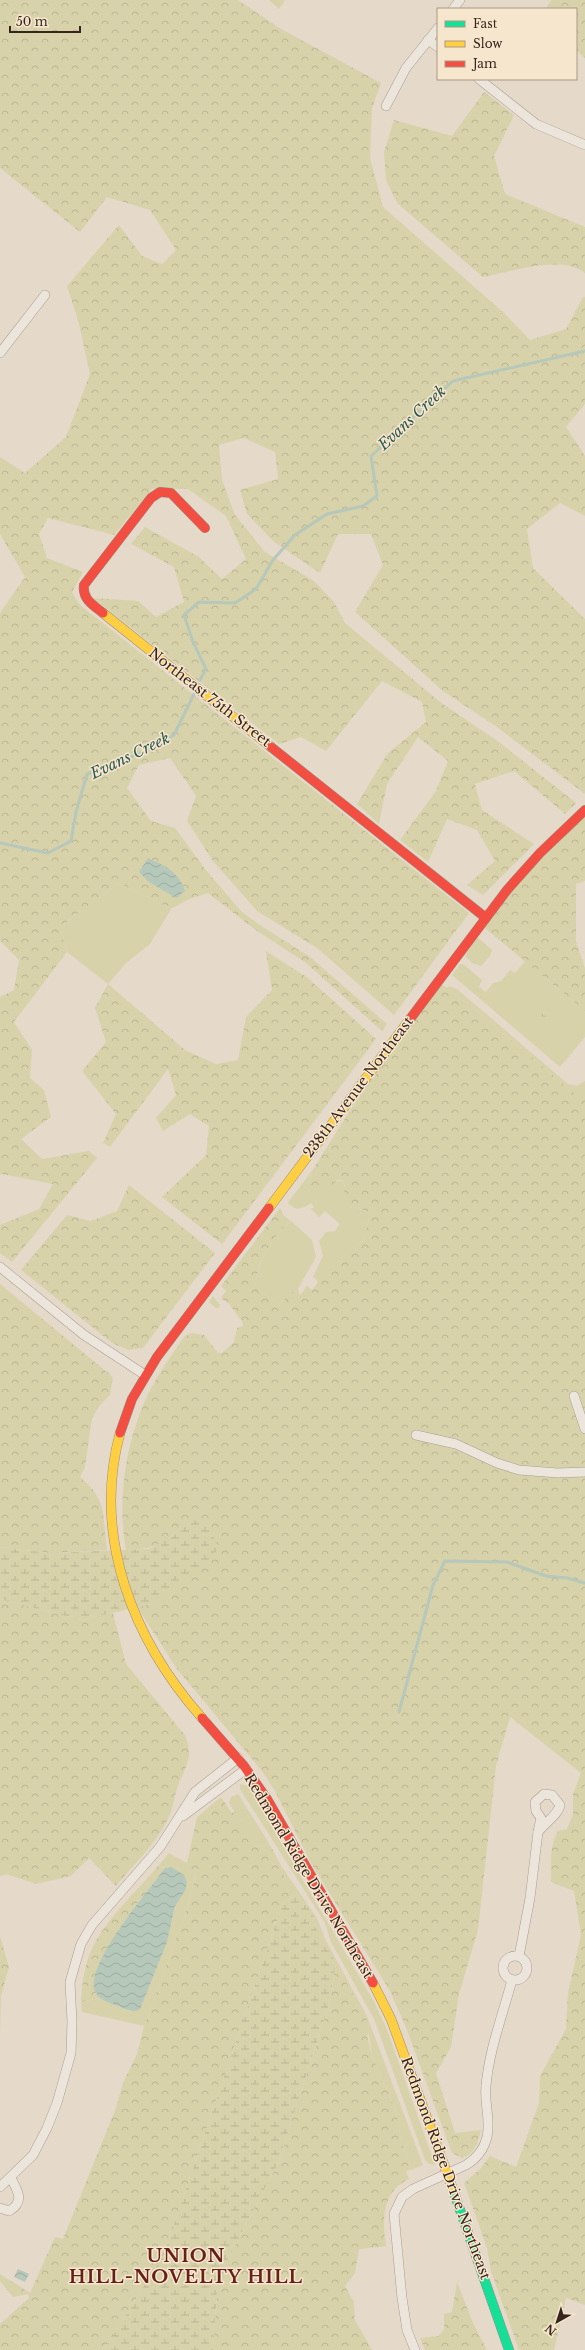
<svg xmlns="http://www.w3.org/2000/svg" width="585" height="2350" font-family="'Libre Baskerville',serif">
<style>
.green{fill:#d8d2ab}
.forest{fill:url(#forest-crowns)}
.wetland{fill:url(#wetland-marsh)}
.park{fill:url(#park-tufts)}
.water{fill:url(#water-waves)}
.lines{fill:none;stroke-linecap:round;stroke-linejoin:round}
.stream{stroke:#b5c8ba;stroke-width:3}
.street-casing{stroke:#a99e93;stroke-width:10}
.fast-casing{stroke:#998d83;stroke-width:10}
.slow-casing{stroke:#998d83;stroke-width:10}
.jam-casing{stroke:#998d83;stroke-width:10}
.street{stroke:#ece5db;stroke-width:9}
.fast{stroke:#16e098;stroke-width:9}
.slow{stroke:#ffcf43;stroke-width:9}
.jam{stroke:#f24e42;stroke-width:9}
.labels{text-anchor:middle;stroke-width:3;stroke-linejoin:round;paint-order:stroke}
.street-label{font-size:14px;fill:#37251b;stroke:#f7e6ce}
.water-label{font-size:15px;font-style:italic;fill:#2a584f;stroke:#f7e6ce}
.district-label{font-size:18px;font-weight:bold;letter-spacing:1px;fill:#661f19;stroke:#f7e6ce}
</style>
<defs>
<pattern id="forest-crowns" width="20" height="18" patternUnits="userSpaceOnUse"><rect width="20" height="18" fill="#d8d2ab"/><path d="M2 6a3 3 0 1 1 6 0M12 15a3 3 0 1 1 6 0" fill="none" stroke="#bab493"/></pattern>
<pattern id="wetland-marsh" width="20" height="14" patternUnits="userSpaceOnUse"><rect width="20" height="14" fill="#d8d2ab"/><path d="M1 5h8M5 5V1M11 12h8M15 12V8" fill="none" stroke="#bab493"/></pattern>
<pattern id="park-tufts" width="24" height="20" patternUnits="userSpaceOnUse"><rect width="24" height="20" fill="#d8d2ab"/><path d="M3 7l-1-3M5 7V3M7 7l1-3M15 17l-1-3M17 17v-4M19 17l1-3" fill="none" stroke="#bab493"/></pattern>
<pattern id="water-waves" width="16" height="10" patternUnits="userSpaceOnUse"><rect width="16" height="10" fill="#b5c8ba"/><path d="M0 5q4-4 8 0t8 0" fill="none" stroke="#9cac9f"/></pattern>
</defs>
<rect width="100%" height="100%" fill="#e5d9c9"/>
<g class="green">
<path d="M 119,883 L 171,909 L 150,944 L 126,963 L 108,984 L 67,952 L 60,927 Z"/>
<path d="M 477,937 L 492,950 L 490,956 L 481,966 L 472,963 L 465,956 Z"/>
<path d="M 525,961 L 585,1011 L 585,1037 L 560,1067 L 452,975 L 460,964 L 463,964 L 482,980 L 479,987 L 486,992 L 493,983 L 501,981 L 510,970 L 515,973 Z"/>
<path d="M 449,986 L 457,989 L 568,1084 L 577,1086 L 585,1081 L 585,1097 L 580,1098 L 475,1009 L 446,988 Z"/>
<path d="M 312,1171 L 309,1182 L 343,1181 L 350,1206 L 370,1212 L 364,1240 L 315,1278 L 313,1277 L 323,1256 L 319,1241 L 326,1232 L 335,1231 L 340,1224 L 325,1211 L 319,1217 L 311,1209 L 314,1207 L 311,1203 C 303,1209 294,1212 288,1202 Z"/>
<path d="M 291,1221 L 312,1240 L 316,1257 L 298,1289 L 300,1296 L 298,1298 L 280,1306 L 256,1287 C 254,1266 275,1232 291,1221 Z"/>
<path d="M 213,1296 L 220,1305 L 219,1308 L 216,1308 L 209,1302 Z"/>
<path d="M 240,1784 L 248,1786 L 251,1791 L 373,2000 L 386,2027 L 435,2165 L 429,2164 L 425,2160 L 374,2019 L 331,1942 L 325,1923 L 240,1789 Z"/>
<path d="M 238,1794 L 269,1843 L 261,1847 L 255,1846 L 229,1803 L 231,1797 Z"/>
<path d="M 169,1853 L 187,1863 L 196,1873 L 187,1909 L 144,2026 L 82,2012 L 81,2002 L 100,1998 L 131,2012 L 167,1942 L 175,1906 L 185,1891 L 171,1867 L 165,1868 L 160,1864 Z"/>
<path d="M 282,1867 L 317,1918 L 325,1939 L 367,2016 L 423,2165 L 411,2170 L 401,2139 L 395,2108 L 373,2059 L 368,2031 L 354,1996 L 313,1924 L 316,1922 L 305,1904 L 302,1906 L 281,1871 Z"/>
</g>
<g class="forest">
<path d="M 0,0 L 238,0 L 281,29 L 381,83 L 372,108 L 370,158 L 383,207 L 503,312 L 530,340 L 566,329 L 583,297 L 585,297 L 585,404 L 566,427 L 585,456 L 585,516 L 560,503 L 527,529 L 533,568 L 585,619 L 585,794 L 497,727 L 443,691 L 355,612 L 383,565 L 371,534 L 338,534 L 320,573 L 274,542 L 247,514 L 240,490 L 278,479 L 275,452 L 244,438 L 219,445 L 222,480 L 235,515 L 265,552 L 314,581 L 334,602 L 345,623 L 440,702 L 499,742 L 576,803 L 565,814 L 514,771 L 475,784 L 482,810 L 534,844 L 483,895 L 467,885 L 495,861 L 477,830 L 447,819 L 428,862 L 400,840 L 436,791 L 448,761 L 418,737 L 387,784 L 379,824 L 357,804 L 388,753 L 426,722 L 422,702 L 382,681 L 326,751 L 301,737 L 279,744 L 93,598 L 138,601 L 156,617 L 184,602 L 174,567 L 131,544 L 145,527 L 199,557 L 222,579 L 246,559 L 226,516 L 188,489 L 152,489 L 114,535 L 48,518 L 39,534 L 47,558 L 83,572 L 72,592 L 80,605 L 469,913 L 394,1015 L 317,948 L 257,911 L 213,861 L 187,821 L 196,796 L 170,758 L 139,765 L 127,788 L 151,821 L 175,828 L 205,869 L 241,911 L 258,924 L 310,957 L 387,1024 L 382,1031 L 306,963 L 253,928 L 208,893 L 189,899 L 171,909 L 119,883 L 60,927 L 67,952 L 14,1022 L 32,1050 L 30,1078 L 44,1090 L 51,1117 L 21,1139 L 42,1159 L 89,1151 L 97,1158 L 12,1262 L 0,1253 L 0,1225 L 39,1209 L 53,1184 L 2,1174 L 0,1175 L 0,997 L 14,990 L 19,960 L 0,941 L 0,613 L 25,577 L 0,534 L 0,457 L 25,473 L 66,437 L 90,374 L 78,320 L 67,286 L 119,225 L 142,256 L 162,264 L 176,250 L 150,210 L 107,197 L 80,232 L 0,168 Z"/>
<path d="M 269,0 L 285,0 L 279,9 Z"/>
<path d="M 551,0 L 585,0 L 585,58 L 576,50 L 576,9 L 546,9 Z"/>
<path d="M 484,92 L 514,115 L 494,156 L 505,194 L 585,227 L 585,273 C 561,254 511,272 483,277 L 397,203 L 386,180 L 384,152 L 394,120 L 452,136 Z"/>
<path d="M 585,810 L 585,881 L 576,884 L 576,942 L 585,968 L 585,1011 L 480,924 Z"/>
<path d="M 266,951 L 308,978 L 376,1039 L 222,1244 L 162,1197 L 206,1155 L 209,1126 L 190,1114 L 163,1131 L 156,1118 L 176,1095 L 168,1069 L 110,1147 L 103,1143 L 116,1114 L 82,1071 L 106,1042 L 95,1008 L 108,984 L 185,1050 L 216,1064 L 238,1060 L 246,1017 L 272,990 Z"/>
<path d="M 437,981 L 475,1009 L 580,1098 L 585,1097 L 585,2305 L 566,2298 L 554,2350 L 519,2350 L 491,2271 L 487,2248 L 464,2183 L 480,2169 L 490,2156 L 516,2167 L 539,2103 L 540,2076 L 566,2029 L 568,1993 L 581,1935 L 574,1891 L 551,1882 C 551,1865 549,1847 558,1831 L 567,1829 L 573,1814 L 573,1794 L 581,1773 L 510,1717 L 496,1766 L 478,1930 L 459,1994 L 451,2047 L 436,2073 L 455,2133 L 481,2130 C 478,2141 475,2155 462,2158 L 452,2153 L 407,2030 L 390,1991 L 311,1863 L 275,1791 L 262,1771 L 177,1669 L 141,1613 L 139,1607 L 151,1604 L 189,1519 C 167,1543 159,1549 126,1550 C 117,1502 125,1448 144,1403 C 154,1379 170,1358 184,1337 L 191,1333 L 204,1335 L 218,1353 L 222,1353 L 234,1342 L 237,1328 L 243,1326 L 243,1323 L 229,1304 L 221,1298 L 226,1291 L 221,1286 L 280,1208 L 284,1216 L 291,1221 C 275,1232 254,1266 256,1287 L 280,1306 L 288,1295 L 293,1292 L 298,1298 L 307,1286 L 312,1290 L 318,1282 L 315,1278 L 318,1275 L 364,1240 L 370,1212 L 350,1206 L 343,1200 L 345,1186 L 343,1181 L 338,1180 L 320,1193 L 312,1190 L 309,1182 L 312,1171 L 400,1031 Z"/>
<path d="M 129,1185 L 215,1253 L 143,1348 L 128,1350 L 112,1343 L 21,1270 L 67,1215 L 91,1221 L 117,1211 Z"/>
<path d="M 0,1284 L 113,1377 L 110,1395 L 100,1405 L 92,1418 L 85,1467 L 80,1477 C 109,1501 102,1518 107,1550 L 49,1553 L 0,1547 Z"/>
<path d="M 0,1599 L 81,1620 L 113,1613 L 126,1664 L 184,1734 C 195,1755 186,1766 178,1786 C 174,1797 173,1810 167,1821 C 155,1845 133,1865 116,1886 L 89,1858 L 71,1876 L 36,1884 L 6,1874 L 0,1876 Z"/>
<path d="M 221,1797 L 232,1813 L 235,1812 L 255,1846 L 261,1847 L 269,1843 L 282,1867 L 281,1871 L 296,1895 L 283,1903 L 164,2254 L 104,2350 L 0,2350 L 0,2324 L 29,2298 L 28,2294 L 13,2297 L 0,2281 L 0,2274 L 30,2293 L 55,2237 L 63,2239 L 116,2108 L 123,2083 L 137,2054 L 144,2026 L 187,1909 L 196,1874 L 187,1863 L 197,1817 Z"/>
<path d="M 160,1864 L 165,1868 C 146,1894 79,1967 100,1998 L 81,2002 C 82,1984 84,1967 91,1951 C 106,1918 137,1891 160,1864 Z"/>
<path d="M 0,1936 L 9,1967 L 1,1996 L 0,2036 Z"/>
<path d="M 336,1963 L 371,2028 L 367,2036 L 373,2059 L 395,2108 L 401,2139 L 411,2170 L 406,2171 L 409,2179 C 382,2191 382,2220 386,2246 L 359,2249 L 355,2273 L 345,2286 L 354,2303 L 355,2320 L 372,2350 L 213,2350 L 218,2278 L 278,2163 L 328,2008 Z"/>
<path d="M 457,2282 L 473,2323 L 487,2350 L 425,2350 L 420,2338 L 439,2336 L 444,2329 L 444,2314 L 452,2312 Z"/>
</g>
<g class="wetland">
<path d="M 189,1518 L 208,1526 L 219,1548 L 194,1576 L 151,1604 L 139,1607 L 81,1620 L 0,1599 L 0,1547 L 49,1553 L 149,1549 L 173,1536 Z"/>
<path d="M 296,1895 L 302,1906 L 306,1904 L 317,1922 L 313,1924 L 336,1963 L 328,2008 L 278,2163 L 218,2278 L 213,2350 L 104,2350 L 164,2254 L 283,1903 Z"/>
</g>
<path class="park" d="M 539,1011 L 549,1019 L 542,1028 L 531,1020 Z"/>
<g class="water">
<path d="M 148,858 C 165,866 178,871 185,891 L 176,898 L 149,882 L 139,872 Z"/>
<path d="M 171,1867 L 184,1875 L 187,1882 L 185,1891 L 175,1906 L 167,1942 L 140,2009 C 133,2014 125,2009 118,2006 C 110,2003 98,2000 95,1991 C 85,1964 148,1891 165,1868 Z"/>
<path d="M 18,2269 L 29,2274 L 25,2282 L 14,2277 Z"/>
</g>
<g class="lines">
<g class="stream">
<path d="M 200,680 L 206,669 L 193,642 L 184,615 L 199,602 L 235,603 L 256,589 L 273,560 L 295,535 L 327,514 L 363,506 L 377,496 L 371,456 L 453,381 L 585,351"/>
<path d="M 0,843 L 48,853 L 71,841 L 76,812 L 87,774 L 148,750 L 174,735 L 194,694"/>
<path d="M 399,1712 L 433,1585 L 445,1561 L 507,1562 L 546,1576 L 567,1578 L 585,1583"/>
</g>
<g class="street-casing">
<g id="street">
<path d="M 453,9 L 460,0"/>
<path d="M 428,40 L 438,47"/>
<path d="M 479,79 L 536,124 L 585,145"/>
<path d="M 386,106 L 406,68 L 438,28"/>
<path d="M 0,353 L 45,295"/>
<path d="M 0,1267 L 84,1335 L 145,1375"/>
<path d="M 574,1396 L 585,1429"/>
<path d="M 416,1435 L 456,1444 L 497,1463 L 519,1470 L 558,1473 L 585,1472"/>
<path d="M 544,1794 L 552,1795 L 560,1805 C 558,1815 545,1823 538,1832 L 541,1818 L 536,1811 L 535,1802 Z"/>
<path d="M 183,1816 L 246,1769"/>
<circle cx="515" cy="1968" r="12"/>
<path d="M 519,1956 L 530,1898 L 538,1832"/>
<path d="M 0,2187 L 33,2155 L 47,2128 L 57,2103 L 71,2053 L 72,2022 L 70,1982 L 81,1944 L 92,1925 L 160,1847 L 195,1792 L 238,1758"/>
<path d="M 0,2208 L 9,2211 C 25,2202 18,2191 11,2178"/>
<path d="M 415,2350 L 407,2330 L 402,2298 L 394,2214 L 402,2197 L 413,2189 L 466,2165 C 476,2159 484,2149 487,2137 C 491,2120 484,2103 486,2086 C 489,2050 503,2014 512,1980"/>
</g>
</g>
<g class="fast-casing">
<path id="fast" d="M 452,2187 L 509,2350"/>
</g>
<g class="slow-casing">
<g id="slow">
<path d="M 103,613 L 271,747"/>
<path d="M 269,1208 L 410,1019"/>
<path d="M 120,1433 C 92,1537 133,1640 202,1718"/>
<path d="M 373,1983 L 391,2019 L 452,2187"/>
</g>
</g>
<g class="jam-casing">
<g id="jam">
<path d="M 103,613 C 93,605 82,599 84,585 L 151,498 L 160,492 L 171,493 L 205,528"/>
<path d="M 271,747 L 486,918"/>
<path d="M 410,1019 L 507,890 L 540,853 L 585,810"/>
<path d="M 120,1433 L 132,1399 L 157,1357 L 269,1208"/>
<path d="M 202,1718 L 244,1766 L 267,1799 L 373,1983"/>
</g>
</g>
<use href="#street" class="street"/>
<use href="#fast" class="fast"/>
<use href="#slow" class="slow"/>
<use href="#jam" class="jam"/>
</g>
<g class="labels">
<g class="street-label">
<text transform="translate(210 697) rotate(38)" y="5">Northeast 75th Street</text>
<text transform="translate(358 1087) rotate(-53)" y="5">238th Avenue Northeast</text>
<text transform="translate(309 1876) rotate(59)" y="5">Redmond Ridge Drive Northeast</text>
<text transform="translate(446 2168) rotate(70)" y="5">Redmond Ridge Drive Northeast</text>
</g>
<g class="water-label">
<text transform="translate(412 418) rotate(-43)" y="5">Evans Creek</text>
<text transform="translate(130 756) rotate(-26)" y="5">Evans Creek</text>
</g>
<g class="district-label">
<text x="186" y="2262">UNION<tspan x="186" dy="21">HILL-NOVELTY HILL</tspan></text>
</g>
</g>
<rect x="437" y="8" width="140" height="72" fill="#f7e6ce" stroke="#aa9986"/>
<rect x="445" y="21" width="20" height="6" fill="#16e098" stroke="#aa9986"/>
<text x="473" y="28" font-size="12" fill="#37251b">Fast</text>
<rect x="445" y="41" width="20" height="6" fill="#ffcf43" stroke="#aa9986"/>
<text x="473" y="48" font-size="12" fill="#37251b">Slow</text>
<rect x="445" y="61" width="20" height="6" fill="#f24e42" stroke="#aa9986"/>
<text x="473" y="68" font-size="12" fill="#37251b">Jam</text>
<g transform="translate(557 2322) rotate(219)" stroke="#f7e6ce" stroke-width="3" paint-order="stroke">
<path d="M0-3L7 15L0 10L-7 15Z" fill="#37251b"/>
<text y="-6" font-size="11" font-weight="bold" text-anchor="middle" fill="#37251b">N</text>
</g>
<path d="M10 26v6h70v-6" fill="none" stroke="#37251b" stroke-width="2"/>
<text x="16" y="26" font-size="12" fill="#37251b" stroke="#f7e6ce" stroke-width="3" paint-order="stroke">50 m</text>
</svg>
